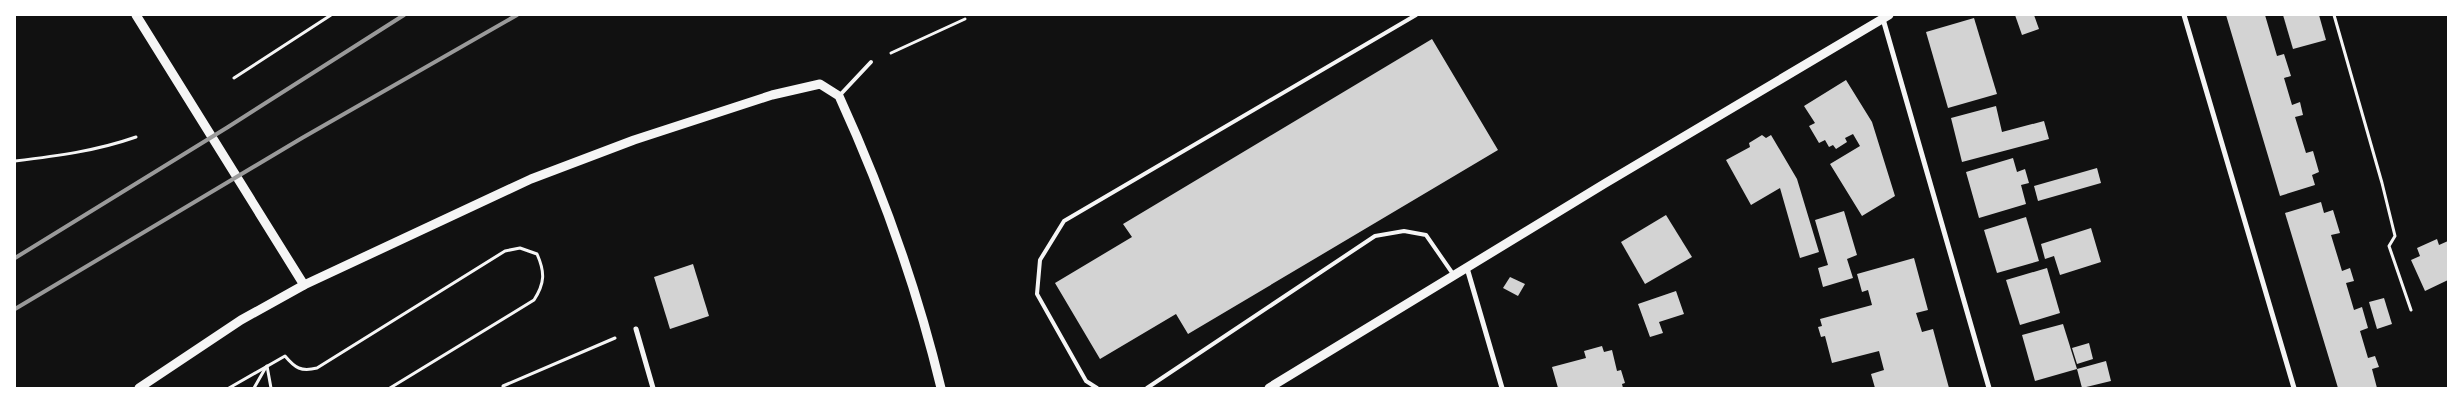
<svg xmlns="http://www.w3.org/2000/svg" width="2463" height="403" font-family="'Alegreya Sans',sans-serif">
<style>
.building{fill:#d3d3d3}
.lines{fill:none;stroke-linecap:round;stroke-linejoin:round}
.path{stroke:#f5f5f5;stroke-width:3}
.service{stroke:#f5f5f5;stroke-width:4}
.minor{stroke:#f5f5f5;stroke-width:5}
.tertiary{stroke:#f5f5f5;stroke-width:9}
.rail{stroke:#9a9a9a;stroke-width:4}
</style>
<rect width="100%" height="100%" fill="#111"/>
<g class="building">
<path d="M 2015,15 L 2034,15 L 2039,29 L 2022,35 Z"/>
<path d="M 2226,15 L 2265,15 L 2277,56 L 2284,54 L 2291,76 L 2284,78 L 2292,105 L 2300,102 L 2303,115 L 2295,117 L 2306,153 L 2313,151 L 2319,172 L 2312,175 L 2315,185 L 2280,196 Z"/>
<path d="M 2283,15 L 2319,15 L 2326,40 L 2293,49 Z"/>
<path d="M 1974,18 L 1997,94 L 1948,108 L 1926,32 Z"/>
<path d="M 1432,39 L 1498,150 L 1188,334 L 1176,314 L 1100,359 L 1055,283 L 1132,237 L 1123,224 Z"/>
<path d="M 1846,80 L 1872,122 L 1895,196 L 1862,216 L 1830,164 L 1860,146 L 1853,134 L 1845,138 L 1847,142 L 1836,149 L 1833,145 L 1829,147 L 1825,140 L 1819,143 L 1809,126 L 1815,123 L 1804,106 Z"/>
<path d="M 1996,106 L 2002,132 L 2044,121 L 2049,139 L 1962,162 L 1951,118 Z"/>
<path d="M 1762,135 L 1766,138 L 1771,135 L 1797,179 L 1819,252 L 1800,258 L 1780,188 L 1751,205 L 1726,160 L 1750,147 L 1749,143 Z"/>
<path d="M 2013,158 L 2017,172 L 2025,169 L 2029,183 L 2021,185 L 2026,204 L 1979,218 L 1966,172 Z"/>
<path d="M 2097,168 L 2101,183 L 2038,201 L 2034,186 Z"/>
<path d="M 2321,202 L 2324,213 L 2333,210 L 2340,233 L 2331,235 L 2342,271 L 2350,268 L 2354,281 L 2346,283 L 2354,310 L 2362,307 L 2368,328 L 2360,331 L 2368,358 L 2375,356 L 2379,367 L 2372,369 L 2377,388 L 2338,388 L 2285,213 Z"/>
<path d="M 1844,211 L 1857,255 L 1847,259 L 1853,278 L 1823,287 L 1818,268 L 1828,265 L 1815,220 Z"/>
<path d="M 1666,215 L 1692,257 L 1645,284 L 1621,242 Z"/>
<path d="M 2026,217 L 2039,261 L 1997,273 L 1984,230 Z"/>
<path d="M 2091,228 L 2101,262 L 2060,275 L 2054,256 L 2045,259 L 2041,244 Z"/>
<path d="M 2437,239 L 2439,245 L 2448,241 L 2448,280 L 2425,291 L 2411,260 L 2420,256 L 2417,248 Z"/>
<path d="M 1914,258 L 1928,310 L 1916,313 L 1922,332 L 1933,329 L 1949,388 L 1875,388 L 1871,374 L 1884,370 L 1879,351 L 1832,363 L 1825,336 L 1821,337 L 1818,327 L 1822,326 L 1820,319 L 1872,305 L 1868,290 L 1862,292 L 1857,274 Z"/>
<path d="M 693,264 L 709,316 L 670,329 L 654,277 Z"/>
<path d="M 2047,268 L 2060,313 L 2020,325 L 2006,280 Z"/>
<path d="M 1510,277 L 1525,284 L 1518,296 L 1503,288 Z"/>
<path d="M 1676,291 L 1684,314 L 1659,322 L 1663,333 L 1650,337 L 1638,304 Z"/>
<path d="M 2384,298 L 2392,324 L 2377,329 L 2369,302 Z"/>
<path d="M 2063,324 L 2077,369 L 2035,381 L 2022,335 Z"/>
<path d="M 2089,343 L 2093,359 L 2077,364 L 2072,348 Z"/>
<path d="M 1602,346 L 1604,352 L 1612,350 L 1617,371 L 1621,370 L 1625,383 L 1622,384 L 1623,388 L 1558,388 L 1552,367 L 1586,358 L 1584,351 Z"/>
<path d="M 2106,361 L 2111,381 L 2082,388 L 2077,369 Z"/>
</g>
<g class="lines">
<g class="path">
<path d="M 2334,15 L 2382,183 L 2395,236 L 2389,246 L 2411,310"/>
<path d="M 891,53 L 965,19"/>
<path d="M 234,78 L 331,15"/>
<path d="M 15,161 C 57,156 96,151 136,137"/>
<path d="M 267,366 L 271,388"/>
<path d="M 229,388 L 285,356 C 295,368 301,372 317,368 L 505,251 L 520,248 L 537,254 C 545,272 545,283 534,300 L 390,388"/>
<path d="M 254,388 L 266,367"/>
<path d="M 503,388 L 503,386 L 615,338"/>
</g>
<g class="service">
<path d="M 840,95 L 871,62"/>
<path d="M 1097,388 L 1086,381 L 1037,294 L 1040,260 L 1064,221 L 1416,15"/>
<path d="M 1147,388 L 1375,236 L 1404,231 L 1426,235 L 1453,274"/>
</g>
<g class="minor">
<path d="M 2184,15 L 2294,388"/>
<path d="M 1883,19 L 1989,388"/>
<path d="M 1467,268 L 1502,388"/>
<path d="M 636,329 L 653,388"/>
</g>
<g class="tertiary">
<path d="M 136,15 L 304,285"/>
<path d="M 139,388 L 241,320 L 304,285 L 531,179 L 634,140 L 772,95 L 820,84 L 839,96 C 882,190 917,288 941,388"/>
<path d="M 1269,388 L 1604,184 L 1889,15"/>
</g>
<g class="rail">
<path d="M 15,258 L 228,127 L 404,15"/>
<path d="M 15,309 L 302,138 L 517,15"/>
</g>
</g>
<rect width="2463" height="403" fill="none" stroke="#ffffff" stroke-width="32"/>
</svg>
